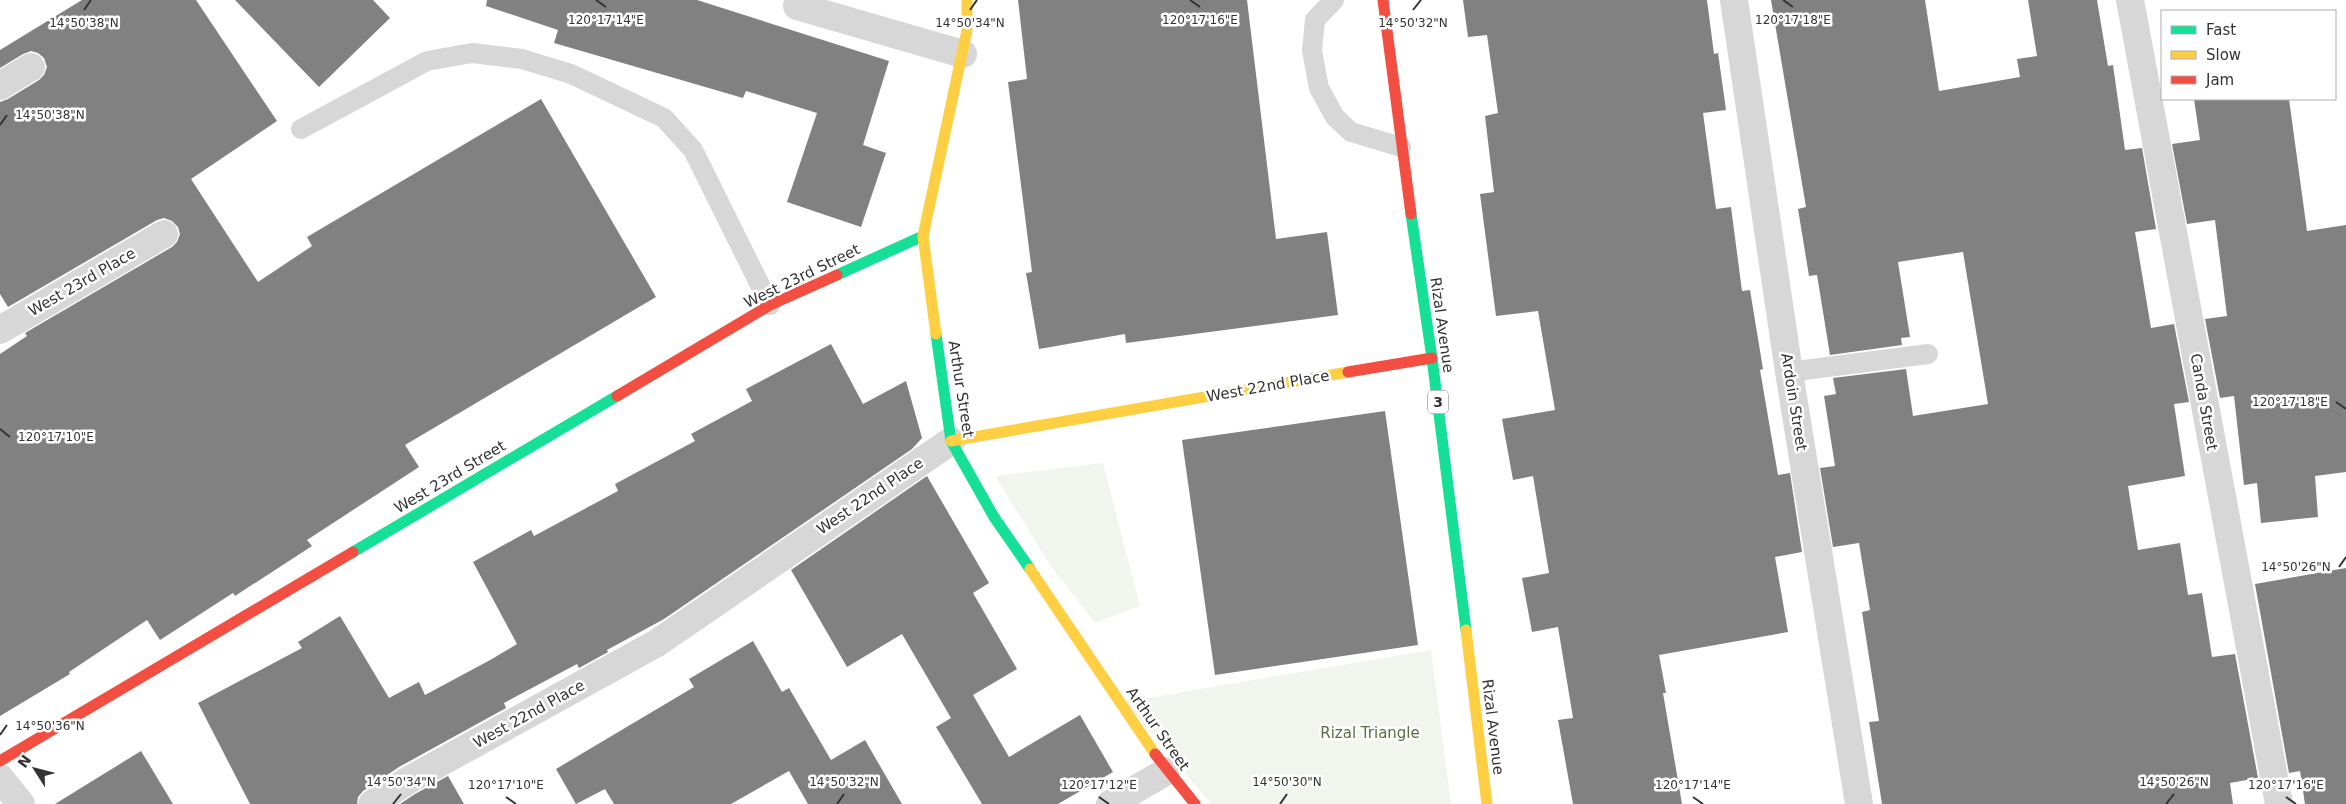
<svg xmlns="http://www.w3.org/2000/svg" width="2346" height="804" font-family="'DejaVu Sans',sans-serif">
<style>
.green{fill:#f1f5ed}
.building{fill:#818181}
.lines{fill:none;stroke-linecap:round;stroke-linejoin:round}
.lane{stroke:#d7d7d7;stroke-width:20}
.street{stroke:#d7d7d7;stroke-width:28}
.fast{stroke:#16e098;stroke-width:11}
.slow{stroke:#ffcf43;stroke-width:11}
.jam{stroke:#f24e42;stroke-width:11}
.ticks{fill:none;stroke:#333;stroke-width:2}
.labels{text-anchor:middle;stroke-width:5;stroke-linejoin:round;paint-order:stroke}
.shield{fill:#fff;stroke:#707070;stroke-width:1}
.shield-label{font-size:14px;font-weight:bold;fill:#333}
.street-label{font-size:15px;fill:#333;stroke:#fff}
.park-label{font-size:15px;fill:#56703f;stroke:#fff}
.ticks-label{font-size:12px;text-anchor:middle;fill:#333;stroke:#fff;stroke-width:5;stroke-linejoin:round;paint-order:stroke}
</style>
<rect width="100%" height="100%" fill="#fff"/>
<g class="green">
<path d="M 1103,463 L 1140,606 L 1095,623 L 1052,568 L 995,476 Z"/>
<path d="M 1431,650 L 1451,804 L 1211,804 L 1125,702 Z"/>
</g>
<g class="building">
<path d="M 82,0 L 196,0 L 277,121 L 191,179 L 258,282 L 312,246 L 307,237 L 541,99 L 656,297 L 405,445 L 419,467 L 307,540 L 312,546 L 235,596 L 233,593 L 160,640 L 147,620 L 69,672 L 70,674 L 0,716 L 0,354 L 27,336 L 25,333 L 172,247 L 177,242 L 180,234 L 178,227 L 172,221 L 164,218 L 157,220 L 8,307 L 0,294 L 0,102 L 8,99 L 39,80 L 44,75 L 47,67 L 44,58 L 38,53 L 31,51 L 23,54 L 0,68 L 0,50 Z"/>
<path d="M 235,0 L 373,0 L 390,18 L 319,87 Z"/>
<path d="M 487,0 L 697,0 L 889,61 L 863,145 L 886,153 L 861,227 L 787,202 L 817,113 L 746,91 L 743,98 L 554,43 L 558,30 L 486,6 Z"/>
<path d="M 1018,0 L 1247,0 L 1276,239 L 1327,232 L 1338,315 L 1126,343 L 1125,334 L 1039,349 L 1026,273 L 1032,272 L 1008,82 L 1027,79 Z"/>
<path d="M 1463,0 L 1707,0 L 1714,54 L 1718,53 L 1726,110 L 1703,113 L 1716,209 L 1731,207 L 1742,291 L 1750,290 L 1763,369 L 1760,370 L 1778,475 L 1790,473 L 1802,552 L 1775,557 L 1788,632 L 1659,655 L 1666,693 L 1663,693 L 1682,804 L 1573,804 L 1558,720 L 1573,718 L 1558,627 L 1532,632 L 1522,578 L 1549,573 L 1533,476 L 1513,480 L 1502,419 L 1555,410 L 1538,311 L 1496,316 L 1480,194 L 1494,192 L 1485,116 L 1498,113 L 1487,35 L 1468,37 Z"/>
<path d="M 1771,0 L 1925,0 L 1939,91 L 2020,77 L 2017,59 L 2037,56 L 2028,0 L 2097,0 L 2108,66 L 2113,65 L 2125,150 L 2142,148 L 2156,229 L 2135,232 L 2151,328 L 2174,324 L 2189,402 L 2174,404 L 2185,476 L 2128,486 L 2138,550 L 2180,543 L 2188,595 L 2202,593 L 2212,657 L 2235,654 L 2258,778 L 2230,783 L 2233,804 L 1882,804 L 1869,722 L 1879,721 L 1862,612 L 1870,610 L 1859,543 L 1833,547 L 1820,468 L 1835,466 L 1824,396 L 1836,394 L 1833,378 L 1906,369 L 1913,416 L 1988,404 L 1963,252 L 1898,262 L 1910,337 L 1901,338 L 1902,345 L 1830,355 L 1817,275 L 1809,276 L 1798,209 L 1806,207 Z"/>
<path d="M 2194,99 L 2289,99 L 2307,231 L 2346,225 L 2346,472 L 2315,476 L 2318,517 L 2261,523 L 2257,483 L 2244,485 L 2234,396 L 2220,398 L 2205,319 L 2227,316 L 2215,220 L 2187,224 L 2172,144 L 2200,140 Z"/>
<path d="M 831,344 L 863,404 L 906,381 L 922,438 L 912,449 L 664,619 L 607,650 L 608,652 L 579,668 L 577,664 L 504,703 L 506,708 L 399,767 L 363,791 L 358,797 L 357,804 L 250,804 L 198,703 L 302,648 L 298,642 L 340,616 L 389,698 L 419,682 L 425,695 L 492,659 L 517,644 L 473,562 L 531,530 L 534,536 L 618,491 L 615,484 L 695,441 L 691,434 L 752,401 L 746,389 Z"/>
<path d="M 1385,411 L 1418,645 L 1215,675 L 1182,440 Z"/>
<path d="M 927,476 L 989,583 L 973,593 L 1017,669 L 973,695 L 1009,757 L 1080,715 L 1113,772 L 1058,804 L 982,804 L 936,727 L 951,718 L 902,634 L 847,667 L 791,570 Z"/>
<path d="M 2346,568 L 2346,804 L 2305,804 L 2300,771 L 2289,773 L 2255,584 Z"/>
<path d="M 753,641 L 782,692 L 789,688 L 831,760 L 865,740 L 902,804 L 808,804 L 789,771 L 731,804 L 614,804 L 605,789 L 576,804 L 556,769 L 694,687 L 689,679 Z"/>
<path d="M 141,751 L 173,804 L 55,804 Z"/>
<path d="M 448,776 L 464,804 L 400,804 L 415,794 Z"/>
</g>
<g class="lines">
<g class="lane">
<path d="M 1334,0 L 1315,20 L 1312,51 L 1319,88 L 1335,117 L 1351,132 L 1401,147"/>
<path d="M 301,129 L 427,61 L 472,53 L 522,59 L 571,74 L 664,118 L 693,150 L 770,305"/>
<path d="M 1789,372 L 1928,354"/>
</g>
<g class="street">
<path d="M 1734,0 L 1789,372 L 1859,804"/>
<path d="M 2130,0 L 2279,804"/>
<path d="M 797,6 L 963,54"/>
<path d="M 0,86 L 31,67"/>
<path d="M 0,330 L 164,234"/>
<path d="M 0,778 L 21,804"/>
<path d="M 372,804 L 407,781 L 657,643 L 951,441"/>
<path d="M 1110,804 L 1167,771"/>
</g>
<g class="fast">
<path d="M 1411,214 L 1432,358 L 1466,630"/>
<path d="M 837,275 L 923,236"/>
<path d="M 936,334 L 951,441 L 994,517 L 1030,569"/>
<path d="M 353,552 L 617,396"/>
</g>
<g class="slow">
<path d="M 936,334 L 923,236 L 967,30 L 967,0"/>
<path d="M 951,441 L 1348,372"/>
<path d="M 1030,569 L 1155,754"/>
<path d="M 1466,630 L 1487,804"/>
</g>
<g class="jam">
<path d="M 1383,0 L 1411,214"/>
<path d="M 1348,372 L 1432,358"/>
<path d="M 617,396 L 770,305 L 837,275"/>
<path d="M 1155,754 L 1195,804"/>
<path d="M 0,761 L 353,552"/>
</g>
</g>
<path class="ticks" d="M 596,0 L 606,7M 1190,0 L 1200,7M 1783,0 L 1793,7M 84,10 L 91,0M 970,10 L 977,0M 1413,10 L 1421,0M 0,125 L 7,115M 2336,402 L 2346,409M 0,429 L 10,437M 2339,567 L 2346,557M 0,735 L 7,725M 506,797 L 516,804M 1099,797 L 1109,804M 1693,797 L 1703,804M 2286,797 L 2296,804M 393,804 L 401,794M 837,804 L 844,794M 1280,804 L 1287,794M 2166,804 L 2174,794"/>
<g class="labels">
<rect class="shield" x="1428" y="390.5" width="20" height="23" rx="4"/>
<g class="shield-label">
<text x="1438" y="407">3</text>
</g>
<g class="street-label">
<text transform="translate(802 276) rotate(-26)" y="5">West 23rd Street</text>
<text transform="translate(82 282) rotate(-30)" y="5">West 23rd Place</text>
<text transform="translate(1442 325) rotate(82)" y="5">Rizal Avenue</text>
<text transform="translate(1268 386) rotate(-10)" y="5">West 22nd Place</text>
<text transform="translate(961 389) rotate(81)" y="5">Arthur Street</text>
<text transform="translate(1794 402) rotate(81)" y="5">Ardoin Street</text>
<text transform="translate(2204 402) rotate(80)" y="5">Canda Street</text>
<text transform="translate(450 477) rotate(-31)" y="5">West 23rd Street</text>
<text transform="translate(870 496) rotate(-34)" y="5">West 22nd Place</text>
<text transform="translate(529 714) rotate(-29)" y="5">West 22nd Place</text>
<text transform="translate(1493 727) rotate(83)" y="5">Rizal Avenue</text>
<text transform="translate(1158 729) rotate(55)" y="5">Arthur Street</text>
</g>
<g class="park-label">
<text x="1370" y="738">Rizal Triangle</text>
</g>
</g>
<g class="ticks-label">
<text x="606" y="24">120°17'14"E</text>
<text x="1200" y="24">120°17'16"E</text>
<text x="1793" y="24">120°17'18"E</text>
<text x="84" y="27">14°50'38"N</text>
<text x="970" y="27">14°50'34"N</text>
<text x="1413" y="27">14°50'32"N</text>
<text x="50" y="119">14°50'38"N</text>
<text x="2290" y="406">120°17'18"E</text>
<text x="56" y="441">120°17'10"E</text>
<text x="2296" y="571">14°50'26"N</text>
<text x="50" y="730">14°50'36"N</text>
<text x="401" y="786">14°50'34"N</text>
<text x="844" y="786">14°50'32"N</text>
<text x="1287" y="786">14°50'30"N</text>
<text x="2174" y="786">14°50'26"N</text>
<text x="506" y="789">120°17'10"E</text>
<text x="1099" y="789">120°17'12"E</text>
<text x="1693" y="789">120°17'14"E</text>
<text x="2286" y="789">120°17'16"E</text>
</g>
<rect x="2161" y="10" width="175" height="90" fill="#ffffff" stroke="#adadad"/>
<rect x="2171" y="26" width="25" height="8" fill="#16e098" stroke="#adadad"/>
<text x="2206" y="35" font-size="15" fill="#333333">Fast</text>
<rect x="2171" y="51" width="25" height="8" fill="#ffcf43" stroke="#adadad"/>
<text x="2206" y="60" font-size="15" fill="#333333">Slow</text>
<rect x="2171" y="76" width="25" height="8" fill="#f24e42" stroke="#adadad"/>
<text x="2206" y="85" font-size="15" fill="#333333">Jam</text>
<g transform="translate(35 769) rotate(306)" stroke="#ffffff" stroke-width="4" paint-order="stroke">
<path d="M0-4L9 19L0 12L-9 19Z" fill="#333333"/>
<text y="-8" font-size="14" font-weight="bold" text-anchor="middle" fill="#333333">N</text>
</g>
</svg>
